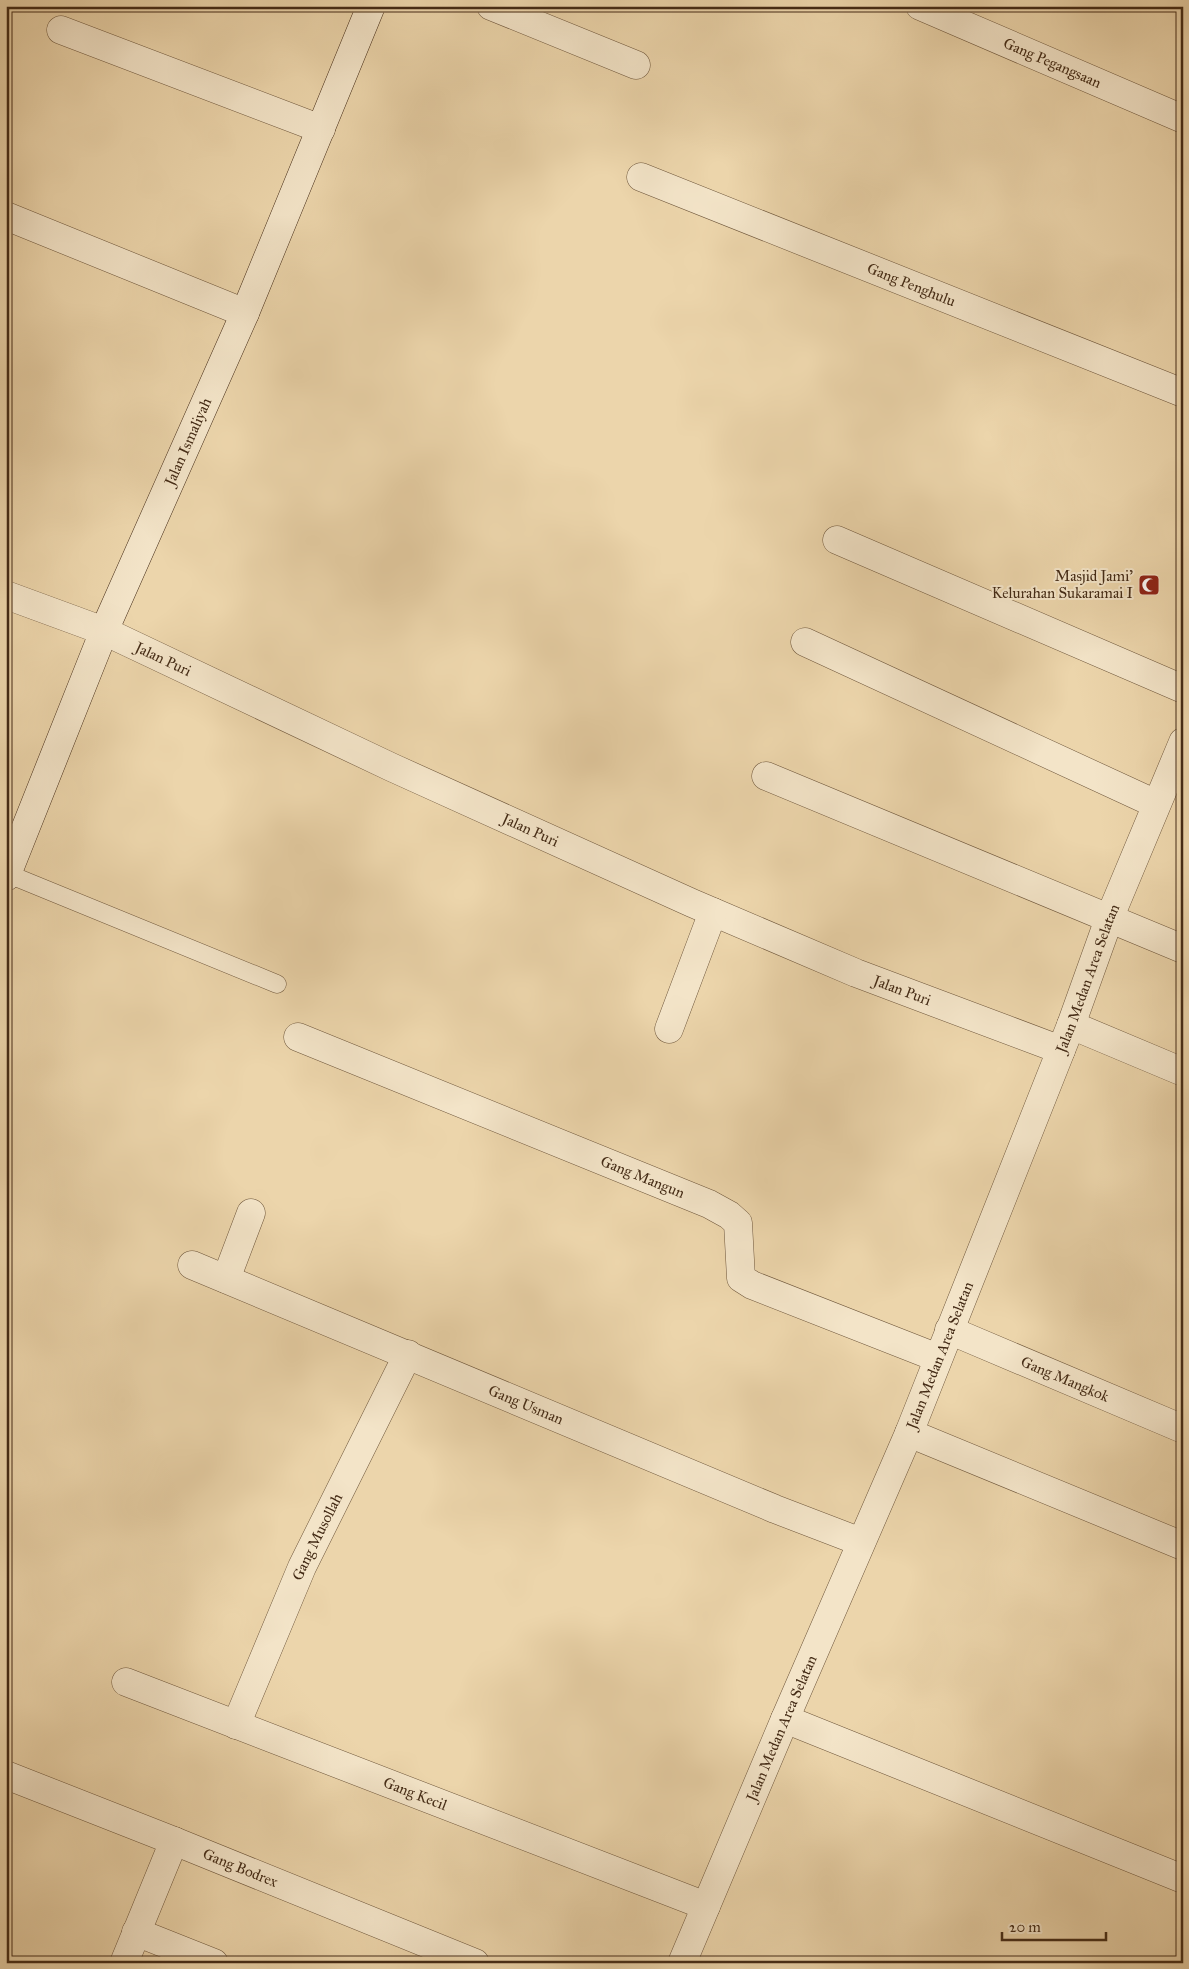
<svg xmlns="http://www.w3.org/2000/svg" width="1189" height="1969" font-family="'IM FELL Great Primer',serif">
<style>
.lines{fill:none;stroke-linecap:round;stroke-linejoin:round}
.lane-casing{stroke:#6e563b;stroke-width:19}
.street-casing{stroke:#6e563b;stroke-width:29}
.secondary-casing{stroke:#442b16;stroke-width:29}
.lane{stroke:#f3e4c8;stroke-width:18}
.street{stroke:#f3e4c8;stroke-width:28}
.secondary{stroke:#f3e4c8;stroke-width:28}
.labels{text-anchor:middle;stroke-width:4;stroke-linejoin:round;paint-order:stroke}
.street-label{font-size:15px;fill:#442b16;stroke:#f3e4c8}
.poi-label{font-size:15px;fill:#442b16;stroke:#f3e4c8;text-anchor:end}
</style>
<rect width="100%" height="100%" fill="#ecd5ab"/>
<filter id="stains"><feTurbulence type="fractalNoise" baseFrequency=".004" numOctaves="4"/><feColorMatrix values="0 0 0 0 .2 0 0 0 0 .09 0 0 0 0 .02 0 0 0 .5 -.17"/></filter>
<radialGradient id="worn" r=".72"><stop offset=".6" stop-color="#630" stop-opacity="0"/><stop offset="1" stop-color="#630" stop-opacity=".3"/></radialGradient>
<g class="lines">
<g class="lane-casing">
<path id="lane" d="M 8,874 L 277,984"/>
</g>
<g class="street-casing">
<g id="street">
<path d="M 491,6 L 636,65"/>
<path id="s1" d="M 920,6 L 1183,119"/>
<path d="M 61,30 L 321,129"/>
<path id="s2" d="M 641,177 L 1183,393"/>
<path d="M 6,216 L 245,313"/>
<path d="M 837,540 L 1183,689"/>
<path id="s3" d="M 6,595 L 104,631 L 391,767 L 692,903 L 856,973 L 1061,1050"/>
<path d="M 805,642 L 1156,804"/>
<path d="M 766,776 L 1183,949"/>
<path d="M 1071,1025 L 1183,1072"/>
<path d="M 669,1029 L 713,912"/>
<path id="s4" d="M 298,1037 L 709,1204 L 729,1215 L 738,1223 L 741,1278 L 752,1285 L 938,1358"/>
<path id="s5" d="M 192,1265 L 775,1509 L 861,1542"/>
<path d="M 226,1279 L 251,1213"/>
<path id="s6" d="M 949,1330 L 1183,1429"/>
<path d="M 909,1433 L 1183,1546"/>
<path id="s7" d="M 126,1682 L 706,1906"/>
<path d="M 785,1719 L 1183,1879"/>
<path id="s8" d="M 236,1725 L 302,1567 L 408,1354"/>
<path id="s9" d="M 6,1775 L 174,1841 L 475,1963"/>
<path d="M 136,1932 L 214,1963"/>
<path d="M 124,1963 L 174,1841"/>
<path id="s10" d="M 682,1963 L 785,1719 L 909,1433 L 1071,1025 L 1109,919 L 1183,742"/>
</g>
</g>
<g class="secondary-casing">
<g id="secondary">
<path id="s11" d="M 6,877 L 104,631 L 245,313 L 371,6"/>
</g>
</g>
<use href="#lane" class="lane"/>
<use href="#street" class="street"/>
<use href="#secondary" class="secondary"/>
</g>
<defs>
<g id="mosque-square" transform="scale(1.125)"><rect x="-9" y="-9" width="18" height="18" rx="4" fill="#8f2418" stroke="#f3e4c8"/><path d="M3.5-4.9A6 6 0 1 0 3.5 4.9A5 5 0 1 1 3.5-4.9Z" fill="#fff"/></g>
</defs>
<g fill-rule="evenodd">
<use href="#mosque-square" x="1149" y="585"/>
</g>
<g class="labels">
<g class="street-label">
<text dy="5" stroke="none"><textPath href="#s1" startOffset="144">Gang Pegangsaan</textPath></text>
<text dy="5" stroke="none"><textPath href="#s2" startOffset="291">Gang Penghulu</textPath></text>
<text dy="5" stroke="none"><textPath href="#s11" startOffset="472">Jalan Ismaliyah</textPath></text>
<text dy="5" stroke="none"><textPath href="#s3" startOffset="170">Jalan Puri</textPath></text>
<text dy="5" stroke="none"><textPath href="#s3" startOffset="575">Jalan Puri</textPath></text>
<text dy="5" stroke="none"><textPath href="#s10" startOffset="1065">Jalan Medan Area Selatan</textPath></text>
<text dy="5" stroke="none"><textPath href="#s3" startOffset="980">Jalan Puri</textPath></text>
<text dy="5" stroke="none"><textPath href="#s4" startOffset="372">Gang Mangun</textPath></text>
<text dy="5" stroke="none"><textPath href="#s10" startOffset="660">Jalan Medan Area Selatan</textPath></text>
<text dy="5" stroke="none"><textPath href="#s6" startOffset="126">Gang Mangkok</textPath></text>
<text dy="5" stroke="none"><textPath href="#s5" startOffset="362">Gang Usman</textPath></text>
<text dy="5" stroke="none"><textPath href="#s8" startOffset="205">Gang Musollah</textPath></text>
<text dy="5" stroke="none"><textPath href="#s10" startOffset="255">Jalan Medan Area Selatan</textPath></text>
<text dy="5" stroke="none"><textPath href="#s7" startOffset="310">Gang Kecil</textPath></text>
<text dy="5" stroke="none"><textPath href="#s9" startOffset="252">Gang Bodrex</textPath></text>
</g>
<g class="poi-label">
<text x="1133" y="581">Masjid Jami'<tspan x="1133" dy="17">Kelurahan Sukaramai I</tspan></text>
</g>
</g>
<rect width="1189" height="1969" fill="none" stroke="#ecd5ab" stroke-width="25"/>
<rect x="8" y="8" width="1174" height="1954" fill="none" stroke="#442b16" stroke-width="2.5"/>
<rect x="12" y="12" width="1164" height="1944" fill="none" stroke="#442b16"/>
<path d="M1002 1932v8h104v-8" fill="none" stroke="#442b16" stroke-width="2.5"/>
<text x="1009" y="1932" font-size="15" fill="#442b16" stroke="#f3e4c8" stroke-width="4" paint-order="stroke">20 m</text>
<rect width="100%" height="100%" filter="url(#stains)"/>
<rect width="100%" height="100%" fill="url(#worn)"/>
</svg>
